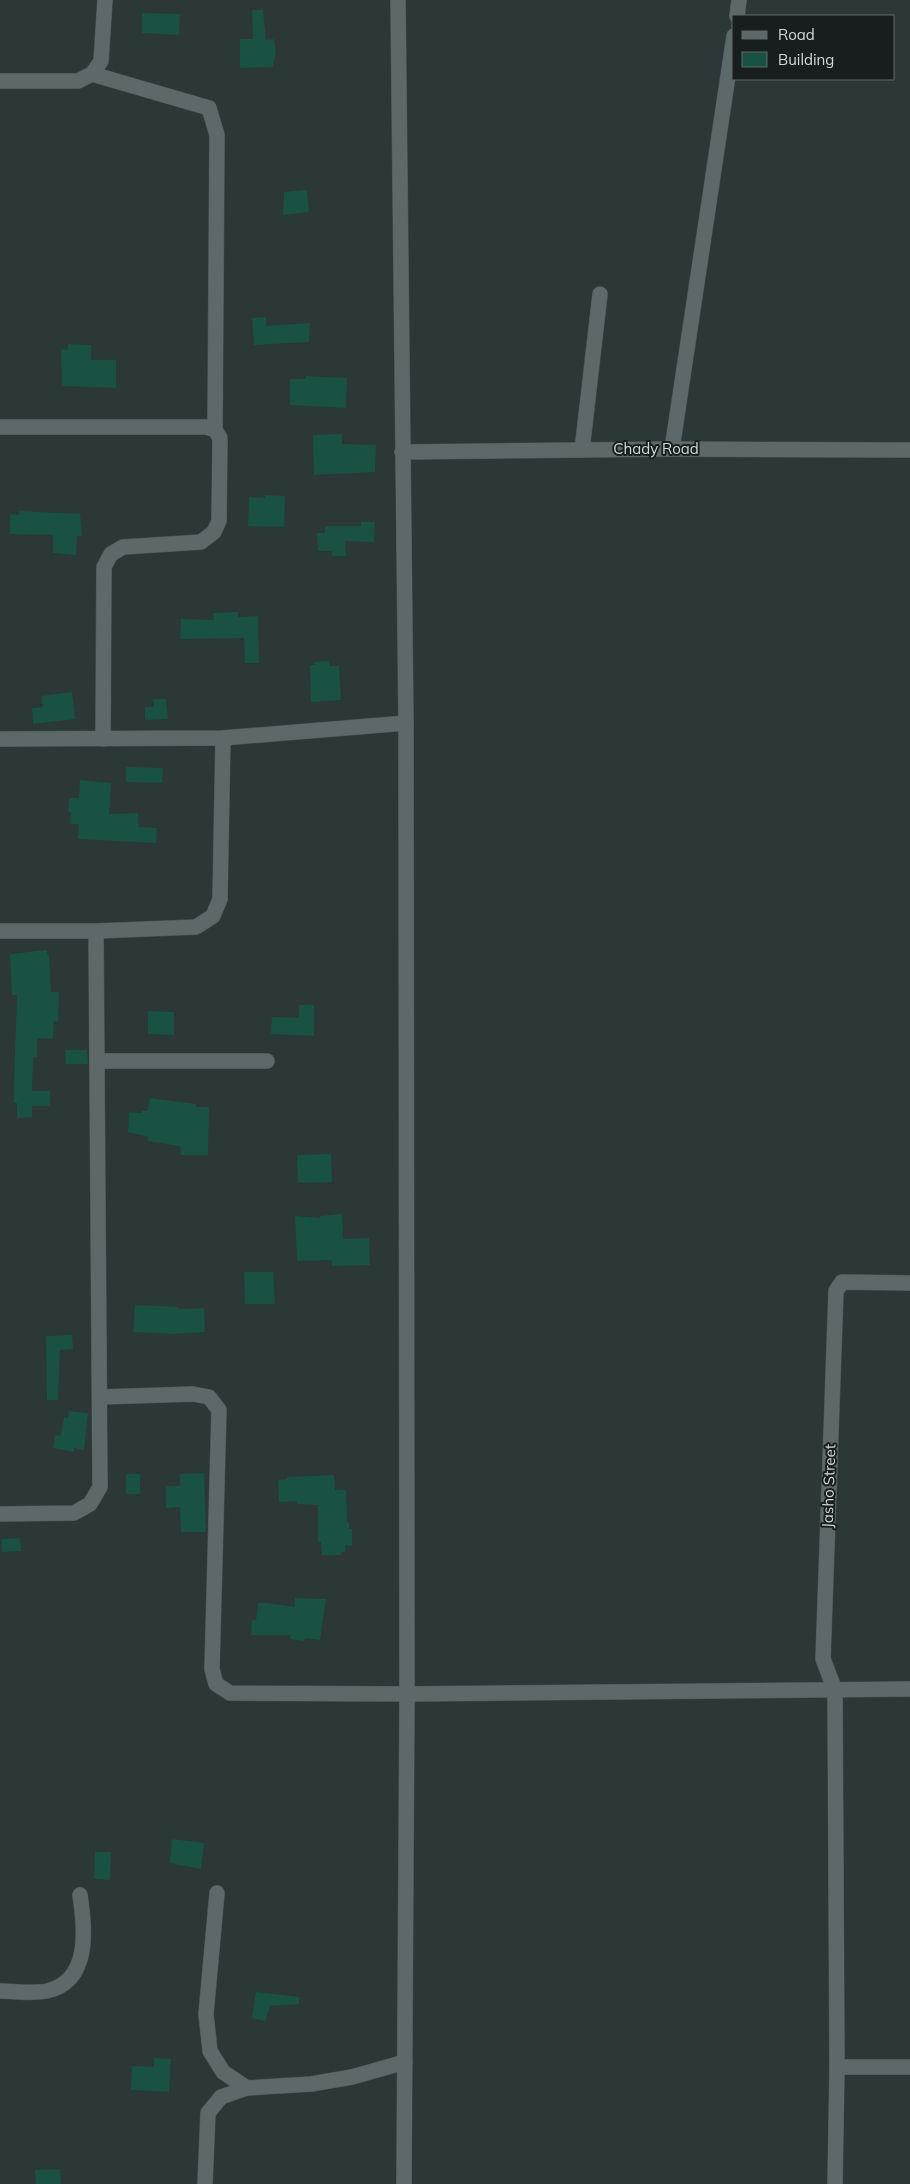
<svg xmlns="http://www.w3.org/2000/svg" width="910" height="2184" font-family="Mulish,sans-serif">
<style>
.building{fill:#195144}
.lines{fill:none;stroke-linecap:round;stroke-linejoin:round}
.street-casing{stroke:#495253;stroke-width:16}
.street{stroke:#5c6869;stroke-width:15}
.labels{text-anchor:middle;stroke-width:4;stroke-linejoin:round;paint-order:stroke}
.street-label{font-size:15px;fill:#d2d9da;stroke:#181d1e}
</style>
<rect width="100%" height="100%" fill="#2c3738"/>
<g class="building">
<path d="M 252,10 L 263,10 L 266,40 L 274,39 L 276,51 L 273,67 L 240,68 L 240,39 L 253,39 Z"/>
<path d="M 142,13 L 180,14 L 179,35 L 142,33 Z"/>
<path d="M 307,190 L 309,212 L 283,215 L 284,192 Z"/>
<path d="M 266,317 L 266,326 L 310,323 L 309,342 L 254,345 L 252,318 Z"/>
<path d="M 68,344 L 91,345 L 91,360 L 116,360 L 116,388 L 62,386 L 61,349 L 68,350 Z"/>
<path d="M 306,376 L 347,378 L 346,408 L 290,405 L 290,379 L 306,379 Z"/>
<path d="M 342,434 L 342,444 L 376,445 L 375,472 L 314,475 L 313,435 Z"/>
<path d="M 265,495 L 285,496 L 284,527 L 248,526 L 249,497 L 265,498 Z"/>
<path d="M 19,511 L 80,514 L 82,536 L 77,536 L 76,555 L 53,553 L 53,535 L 10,534 L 10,514 L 19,515 Z"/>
<path d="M 361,522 L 375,522 L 374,542 L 345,541 L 346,556 L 332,556 L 332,551 L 318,551 L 317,533 L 325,533 L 325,526 L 361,526 Z"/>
<path d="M 238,612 L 238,617 L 258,616 L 259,663 L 245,663 L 244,638 L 180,639 L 181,619 L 214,620 L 213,613 Z"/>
<path d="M 329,661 L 329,666 L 339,666 L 341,700 L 311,702 L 310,665 L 315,665 L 314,662 Z"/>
<path d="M 72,692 L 75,719 L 33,724 L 32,708 L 43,707 L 42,696 Z"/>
<path d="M 153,699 L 166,699 L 168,719 L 145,720 L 145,707 L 154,707 Z"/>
<path d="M 126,767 L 163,768 L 162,783 L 126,782 Z"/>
<path d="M 80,780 L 111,783 L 109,814 L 138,813 L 139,827 L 157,828 L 156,843 L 78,839 L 79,824 L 70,824 L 71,812 L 68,812 L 69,798 L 79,798 Z"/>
<path d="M 47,950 L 47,955 L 49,955 L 51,992 L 59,992 L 58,1021 L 54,1021 L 53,1039 L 37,1038 L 37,1057 L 33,1057 L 32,1091 L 50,1091 L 50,1106 L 32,1106 L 32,1117 L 17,1118 L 17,1103 L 14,1103 L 14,1081 L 17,995 L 12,995 L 10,954 Z"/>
<path d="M 299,1005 L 314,1005 L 314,1036 L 271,1034 L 272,1017 L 299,1018 Z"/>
<path d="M 148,1011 L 174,1012 L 174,1035 L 148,1034 Z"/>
<path d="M 65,1050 L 87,1050 L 88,1064 L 66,1064 Z"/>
<path d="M 150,1098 L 196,1104 L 196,1107 L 209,1107 L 208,1155 L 181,1155 L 180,1146 L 148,1141 L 148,1137 L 128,1132 L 129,1112 L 141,1113 L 142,1111 L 147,1111 Z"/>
<path d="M 331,1154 L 332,1182 L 298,1183 L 297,1155 Z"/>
<path d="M 342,1214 L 343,1239 L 369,1238 L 370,1265 L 332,1266 L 332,1260 L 297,1261 L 295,1216 L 320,1218 L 320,1216 Z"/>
<path d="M 244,1272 L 273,1272 L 275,1304 L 245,1304 Z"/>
<path d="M 135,1305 L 179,1307 L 179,1309 L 204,1308 L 205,1332 L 173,1334 L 133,1332 Z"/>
<path d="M 72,1335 L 73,1349 L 60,1350 L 58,1400 L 47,1400 L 46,1336 Z"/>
<path d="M 69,1411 L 88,1413 L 84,1450 L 74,1448 L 74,1452 L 53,1448 L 55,1435 L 61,1436 L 64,1417 L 68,1418 Z"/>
<path d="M 204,1473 L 206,1532 L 181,1532 L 180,1507 L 166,1508 L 166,1486 L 180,1486 L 180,1474 Z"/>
<rect x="126" y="1474" width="14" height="20"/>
<path d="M 334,1475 L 335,1490 L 346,1490 L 347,1522 L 349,1522 L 349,1529 L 352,1529 L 352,1546 L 345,1545 L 345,1552 L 341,1552 L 341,1555 L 322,1555 L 321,1542 L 318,1542 L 318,1505 L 297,1504 L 297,1501 L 279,1502 L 278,1480 L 287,1479 L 287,1477 Z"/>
<path d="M 20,1538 L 21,1551 L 2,1552 L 1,1539 Z"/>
<path d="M 295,1598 L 326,1599 L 320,1640 L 305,1638 L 304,1641 L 290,1639 L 291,1635 L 251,1635 L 252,1620 L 256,1620 L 258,1603 L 267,1603 L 295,1607 Z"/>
<path d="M 172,1839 L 204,1843 L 201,1869 L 170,1863 Z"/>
<path d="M 95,1852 L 111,1852 L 110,1880 L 94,1879 Z"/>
<path d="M 256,1992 L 299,1997 L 299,2004 L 270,2006 L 265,2021 L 252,2018 Z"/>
<path d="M 154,2058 L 171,2059 L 169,2092 L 131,2090 L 132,2066 L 154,2067 Z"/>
<path d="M 60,2169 L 61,2184 L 36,2184 L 35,2170 Z"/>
</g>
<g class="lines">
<g class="street-casing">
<g id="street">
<path d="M 398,0 L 406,723 L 407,1694 L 404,2184"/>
<path d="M 737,16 L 739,0"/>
<path d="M 92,74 L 209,108 L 217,135 L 215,430"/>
<path d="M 0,81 L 78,81 L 92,74 L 101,61 L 105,0"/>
<path d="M 0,427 L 206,427 L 215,430 L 220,438 L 219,521 L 214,532 L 201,542 L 123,547 L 111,554 L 104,567 L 103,739"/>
<path d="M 672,449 L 734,36"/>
<path d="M 582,450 L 600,294"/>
<path d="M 402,452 L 672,449 L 910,450"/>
<path d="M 0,739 L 223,738 L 406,723"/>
<path d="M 0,931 L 96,931 L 196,927 L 213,916 L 220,899 L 223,738"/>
<path d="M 97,1061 L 267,1061"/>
<path d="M 100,1397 L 193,1394 L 209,1397 L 219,1410 L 212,1669 L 216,1684 L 230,1693 L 407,1694 L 910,1689"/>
<path d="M 0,1514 L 74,1513 L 90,1504 L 100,1487 L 96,931"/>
<path d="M 217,1893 L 206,2014 L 210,2051 L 223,2072 L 247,2088"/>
<path d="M 0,1991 C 15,1991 32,1994 47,1991 C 91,1981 85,1928 80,1895"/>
<path d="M 837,2067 L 910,2067"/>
<path d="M 205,2184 L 208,2113 L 221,2097 L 247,2088 L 311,2084 L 352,2077 L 405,2062"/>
<path d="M 835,2184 L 837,2067 L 835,1690 L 823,1659 L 836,1291 L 842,1282 L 910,1283"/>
</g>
</g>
<use href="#street" class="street"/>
</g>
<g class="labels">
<g class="street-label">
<text x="656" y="454">Chady Road</text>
<text transform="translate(829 1486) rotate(-88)" y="5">Jasho Street</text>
</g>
</g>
<rect x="732" y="15" width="162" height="65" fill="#181d1e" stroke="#626869"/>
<rect x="742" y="31" width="25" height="8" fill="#5c6869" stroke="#626869"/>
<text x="778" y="40" font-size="15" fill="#d2d9da">Road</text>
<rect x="742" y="52" width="25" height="15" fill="#195144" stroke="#626869"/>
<text x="778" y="65" font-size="15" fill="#d2d9da">Building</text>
</svg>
